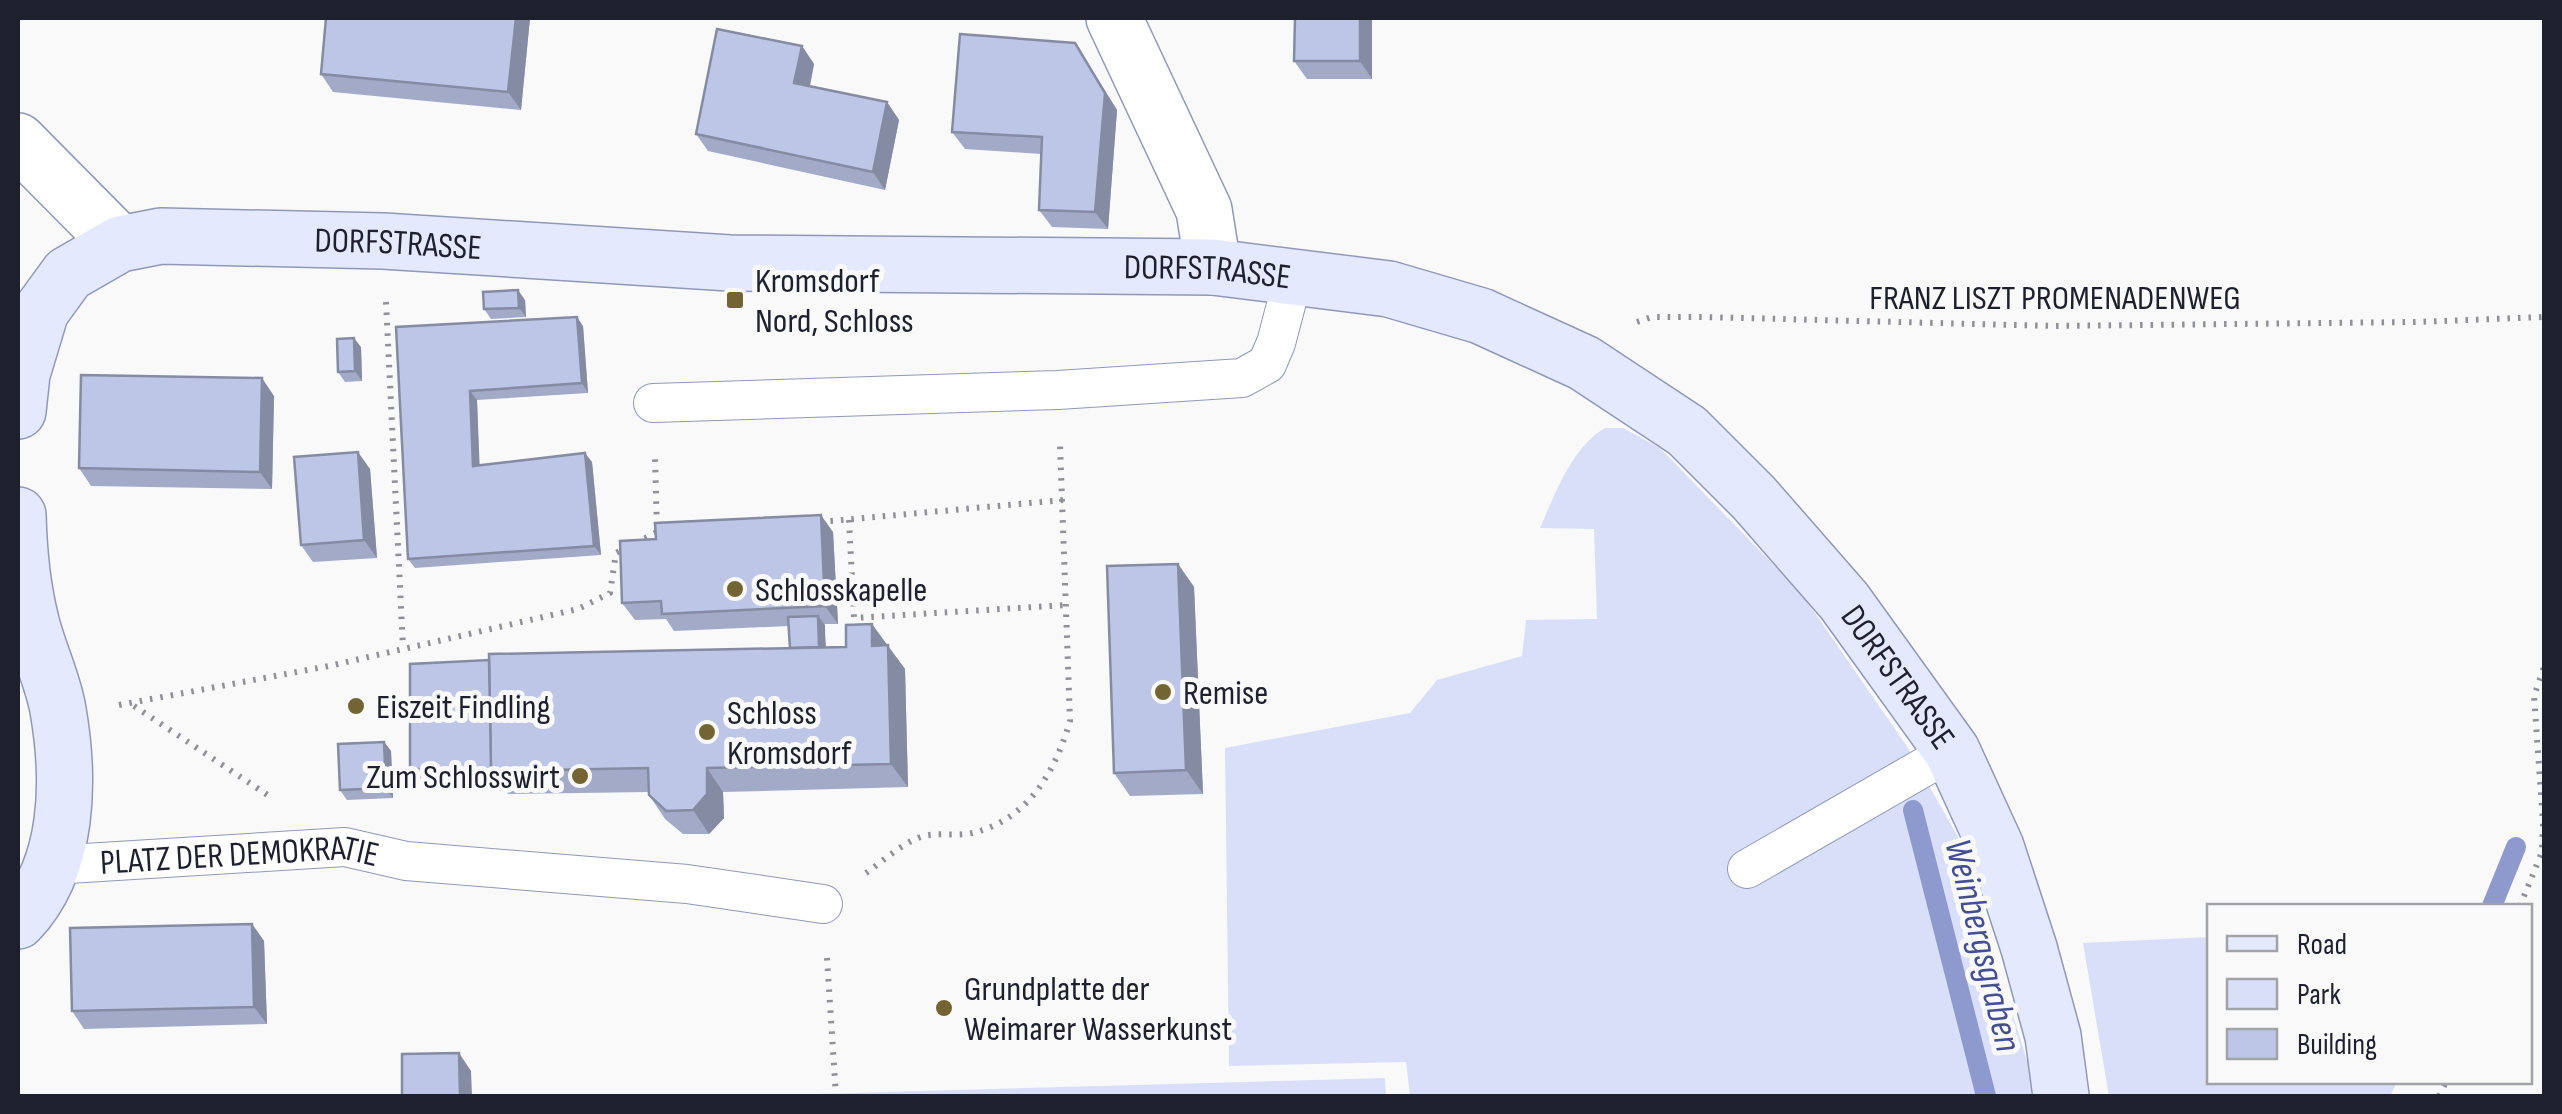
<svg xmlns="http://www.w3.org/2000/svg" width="2562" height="1114" font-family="'Sofia Sans Condensed',sans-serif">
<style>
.green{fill:#d9dff8}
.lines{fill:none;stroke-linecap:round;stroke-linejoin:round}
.stream{stroke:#8e9ace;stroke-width:20}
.lane-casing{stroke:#9098b7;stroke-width:40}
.street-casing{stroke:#9098b7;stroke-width:58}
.secondary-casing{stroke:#9098b7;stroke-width:58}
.path{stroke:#909197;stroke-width:6;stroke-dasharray:2.5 8;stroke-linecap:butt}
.lane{stroke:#fff;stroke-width:38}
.street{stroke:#fff;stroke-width:55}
.secondary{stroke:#e5e9fe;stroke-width:55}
.wall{fill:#a3aac8}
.shaded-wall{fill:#858ba2}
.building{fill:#bec6e8;stroke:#858ba2;stroke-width:2.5}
.poi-dot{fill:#736533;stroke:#f9f9f9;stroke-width:4}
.labels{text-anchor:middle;stroke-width:10;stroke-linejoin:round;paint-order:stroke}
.street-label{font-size:35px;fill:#1e212d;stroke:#f9f9f9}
.poi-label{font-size:35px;fill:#1e212d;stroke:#f9f9f9;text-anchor:start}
.water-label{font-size:38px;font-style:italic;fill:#444f91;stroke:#f9f9f9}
</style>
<rect width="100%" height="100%" fill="#f9f9f9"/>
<g class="green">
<path d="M 1605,428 L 1623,428 L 1660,448 L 1801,593 L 1906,745 L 1958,837 L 2028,1064 L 2032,1096 L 1410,1096 L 1406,1062 L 1229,1066 L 1225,748 L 1410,713 L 1437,680 L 1522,656 L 1526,620 L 1597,619 L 1594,529 L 1540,528 C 1555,494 1572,447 1605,428 Z"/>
<path d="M 2209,937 L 2210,1082 L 2397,1082 L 2390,1096 L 2109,1096 L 2083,943 Z"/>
<path d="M 1385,1078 L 1386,1096 L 742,1096 Z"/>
</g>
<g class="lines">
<g class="stream">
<path d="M 1913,810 L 1986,1096"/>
<path d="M 2492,906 L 2516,847"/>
</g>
<g class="lane-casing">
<g id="lane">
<path d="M 653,403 L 1058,390 L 1242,378 L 1267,364 L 1276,343 L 1294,275"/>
<path id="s1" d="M 52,865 L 345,847 L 406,861 L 687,884 L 823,904"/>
<path d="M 1747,869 L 1952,751"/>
</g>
</g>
<g class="street-casing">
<g id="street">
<path d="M 1114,18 L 1204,210 L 1213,267"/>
<path d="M 18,141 L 120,244"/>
</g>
</g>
<g class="secondary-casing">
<g id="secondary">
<path id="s2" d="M 18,411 L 22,374 L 41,311 L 68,274 L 120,244 L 161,236 L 383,241 L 730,263 L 1213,267 L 1389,289 L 1481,316 L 1584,363 L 1687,431 L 1754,498 L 1844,601 L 1952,751 L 1996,847 L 2029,948 L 2053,1036 L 2061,1096"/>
<path d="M 18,515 C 19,551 22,586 31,621 C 38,651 53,680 58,710 C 70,779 70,867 18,921"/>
</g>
</g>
<g class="path">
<path d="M 386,302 L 403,648"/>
<path d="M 1637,322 L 1652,317 L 1703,317 L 2053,326 L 2416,322 L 2544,317"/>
<path d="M 849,520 L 854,618 L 1067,605"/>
<path d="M 820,522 L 1063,500"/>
<path d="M 119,705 L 329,666 L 578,609 L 610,593 L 616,553 L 657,532 L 655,456"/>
<path d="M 134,706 L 269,796"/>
<path d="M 866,873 C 882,862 900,845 918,838 C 934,831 955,837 972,833 C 1028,820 1055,772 1070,721 L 1060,444"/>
<path d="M 2520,906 L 2542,852 L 2543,822 L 2534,696 L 2544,667"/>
<path d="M 827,958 L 836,1096"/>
<path d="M 2439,1096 L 2446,1082"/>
</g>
<use href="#lane" class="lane"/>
<use href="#street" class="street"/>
<use href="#secondary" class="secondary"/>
</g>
<g class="wall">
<path d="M 326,18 L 530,18 L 521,110 L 333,92 L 321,74 Z"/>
<path d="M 1372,18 L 1372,79 L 1307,79 L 1294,61 Z"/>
<path d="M 1075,43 L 1117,110 L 1108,229 L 1052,227 L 1039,210 L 1041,154 L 965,149 L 952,132 Z"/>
<path d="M 802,46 L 814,64 L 810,86 L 887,102 L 899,120 L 885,190 L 708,151 L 696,134 Z"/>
<path d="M 525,300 L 526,317 L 491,319 L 484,309 Z"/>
<path d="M 583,326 L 588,393 L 477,400 L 479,465 L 592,462 L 601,555 L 415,568 L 408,559 L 396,327 Z"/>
<path d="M 361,347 L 362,381 L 345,382 L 338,372 Z"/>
<path d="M 274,396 L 272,489 L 91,486 L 79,468 Z"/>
<path d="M 370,469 L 377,558 L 313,562 L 301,545 Z"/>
<path d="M 833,532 L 838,624 L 824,624 L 826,647 L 887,645 L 905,669 L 908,787 L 723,792 L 724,818 L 709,834 L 683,834 L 665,819 L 649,795 L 649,792 L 508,794 L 502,786 L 422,786 L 410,769 L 790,648 L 789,626 L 674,631 L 666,619 L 635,620 L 622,603 Z"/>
<path d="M 1178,564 L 1194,587 L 1203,794 L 1130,796 L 1114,773 Z"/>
<path d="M 384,742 L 391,751 L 393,798 L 347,800 L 340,790 Z"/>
<path d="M 252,924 L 264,941 L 267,1024 L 84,1029 L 72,1011 Z"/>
</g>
<g class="shaded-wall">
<path d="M 516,18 L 530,18 L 521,110 L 508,92 Z"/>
<path d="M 1360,18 L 1372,18 L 1372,79 L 1360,61 Z"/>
<path d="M 1075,43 L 1117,110 L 1108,229 L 1095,212 Z"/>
<path d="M 802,46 L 814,64 L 807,100 L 794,83 Z"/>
<path d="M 887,102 L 899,120 L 885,190 L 873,172 Z"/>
<path d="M 518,290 L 525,300 L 526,317 L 519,308 Z"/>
<path d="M 577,317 L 583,326 L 588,393 L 582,383 Z"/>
<path d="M 354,338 L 361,347 L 362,381 L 355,371 Z"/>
<path d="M 262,378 L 274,396 L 272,489 L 260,472 Z"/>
<path d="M 470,391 L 477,400 L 480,475 L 473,466 Z"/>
<path d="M 358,452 L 370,469 L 377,558 L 364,540 Z"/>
<path d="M 585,453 L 592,462 L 601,555 L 594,546 Z"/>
<path d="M 821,515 L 833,532 L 838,624 L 825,606 Z"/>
<path d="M 1178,564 L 1194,587 L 1203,794 L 1186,770 Z"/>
<path d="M 818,616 L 825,625 L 826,671 L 820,662 Z"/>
<path d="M 872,624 L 905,669 L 908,787 L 891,764 L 872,646 Z"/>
<path d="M 384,742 L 391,751 L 393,798 L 386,788 Z"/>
<path d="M 707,768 L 723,792 L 724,818 L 709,834 L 693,810 Z"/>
<path d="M 252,924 L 264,941 L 267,1024 L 254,1007 Z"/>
<path d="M 459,1053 L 471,1071 L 472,1096 L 460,1096 Z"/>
</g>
<g class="building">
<path d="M 326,18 L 516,18 L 508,92 L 321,74 Z"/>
<path d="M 1295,18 L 1360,18 L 1360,61 L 1294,61 Z"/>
<path d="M 717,29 L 802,46 L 794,83 L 887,102 L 873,172 L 696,134 Z"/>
<path d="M 960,34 L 1075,43 L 1105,93 L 1095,212 L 1039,210 L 1042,137 L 952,132 Z"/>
<path d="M 518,290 L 519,308 L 484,309 L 483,292 Z"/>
<path d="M 577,317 L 582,383 L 470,391 L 473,466 L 585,453 L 594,546 L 408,559 L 396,327 Z"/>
<path d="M 354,338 L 355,371 L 338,372 L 337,339 Z"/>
<path d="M 81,375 L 262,378 L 260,472 L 79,468 Z"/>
<path d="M 358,452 L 364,540 L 301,545 L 294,457 Z"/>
<path d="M 821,515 L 825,606 L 662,614 L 661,601 L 622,603 L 620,541 L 656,539 L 655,523 Z"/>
<path d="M 1178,564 L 1186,770 L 1114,773 L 1107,566 Z"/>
<path d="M 818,616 L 819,647 L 790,648 L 788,617 Z"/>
<path d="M 872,624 L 872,646 L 888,645 L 891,764 L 707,768 L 707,794 L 693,810 L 666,811 L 649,795 L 648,768 L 491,771 L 489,654 L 846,647 L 846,625 Z"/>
<path d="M 489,660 L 491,769 L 410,769 L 410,664 Z"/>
<path d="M 384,742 L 386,788 L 340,790 L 338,744 Z"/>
<path d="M 252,924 L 254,1007 L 72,1011 L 70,928 Z"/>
<path d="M 459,1053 L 460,1096 L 402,1096 L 402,1054 Z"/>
</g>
<g class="poi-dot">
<rect x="725" y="290" width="20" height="20" rx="5"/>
<circle cx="735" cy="589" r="10"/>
<circle cx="1163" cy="692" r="10"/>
<circle cx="356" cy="706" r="10"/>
<circle cx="707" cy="732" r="10"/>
<circle cx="580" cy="776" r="10"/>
<circle cx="944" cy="1008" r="10"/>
</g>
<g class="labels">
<g class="street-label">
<text dy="12" stroke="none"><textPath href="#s2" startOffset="488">DORFSTRASSE</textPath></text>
<text dy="12" stroke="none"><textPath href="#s2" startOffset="1298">DORFSTRASSE</textPath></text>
<text x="2055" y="309">FRANZ LISZT PROMENADENWEG</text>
<text dy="12" stroke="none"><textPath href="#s2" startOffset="2138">DORFSTRASSE</textPath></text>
<text dy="12" stroke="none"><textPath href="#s1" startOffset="188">PLATZ DER DEMOKRATIE</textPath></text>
</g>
<g class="poi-label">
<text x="755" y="292">Kromsdorf<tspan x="755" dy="40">Nord, Schloss</tspan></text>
<text x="755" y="601">Schlosskapelle</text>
<text x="1183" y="704">Remise</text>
<text x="376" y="718">Eiszeit Findling</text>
<text x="727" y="724">Schloss<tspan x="727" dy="40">Kromsdorf</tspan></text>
<text x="560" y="788" text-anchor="end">Zum Schlosswirt</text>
<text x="964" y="1000">Grundplatte der<tspan x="964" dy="40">Weimarer Wasserkunst</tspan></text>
</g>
<g class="water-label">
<text transform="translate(1984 945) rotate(76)" y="13">Weinbergsgraben</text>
</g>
</g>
<rect width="2562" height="1114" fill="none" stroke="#1e212d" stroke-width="40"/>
<rect x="2207" y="904" width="325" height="180" fill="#f9f9f9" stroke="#a1a3a7" stroke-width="2.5"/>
<rect x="2227" y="936" width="50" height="15" fill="#e5e9fe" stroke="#a1a3a7" stroke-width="2.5"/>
<text x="2297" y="954" font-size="30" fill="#1e212d">Road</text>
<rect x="2227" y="979" width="50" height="30" fill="#d9dff8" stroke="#a1a3a7" stroke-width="2.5"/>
<text x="2297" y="1004" font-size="30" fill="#1e212d">Park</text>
<rect x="2227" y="1029" width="50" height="30" fill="#bec6e8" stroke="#a1a3a7" stroke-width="2.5"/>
<text x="2297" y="1054" font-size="30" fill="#1e212d">Building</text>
</svg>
